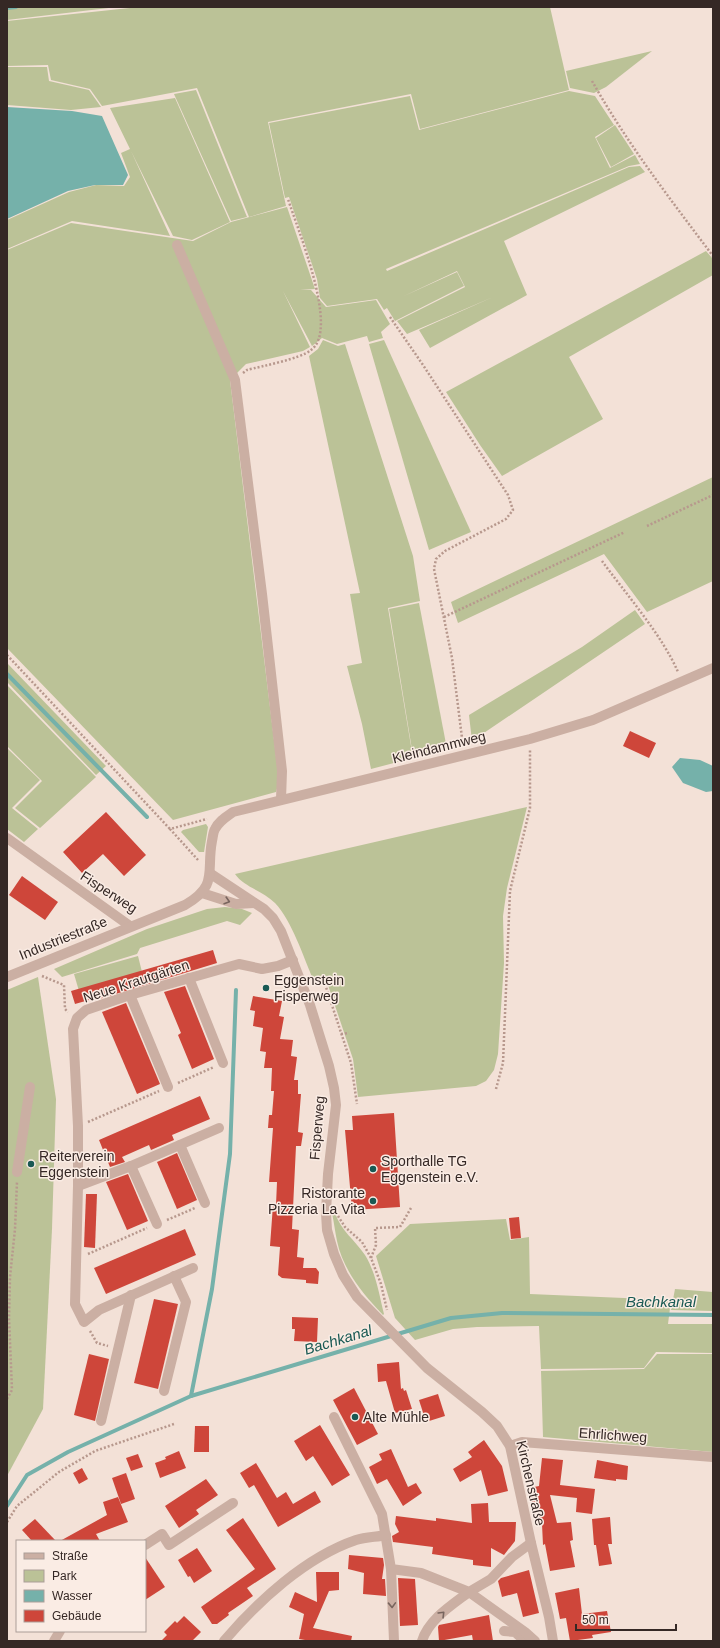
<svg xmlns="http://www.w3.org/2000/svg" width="720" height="1648" font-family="Arial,sans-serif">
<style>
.green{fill:#bbc297}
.water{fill:#75b1aa}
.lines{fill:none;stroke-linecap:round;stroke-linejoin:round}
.stream{stroke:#75b1aa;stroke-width:4}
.building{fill:#ce463a}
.path{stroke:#b7988d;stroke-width:2.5;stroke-dasharray:2 2;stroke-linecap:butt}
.minor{stroke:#cbafa3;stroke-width:10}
.oneway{stroke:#78655e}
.poi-dot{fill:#195953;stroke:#faece4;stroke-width:1.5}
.labels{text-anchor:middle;stroke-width:3;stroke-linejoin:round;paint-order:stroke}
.street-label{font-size:14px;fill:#352825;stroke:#faece4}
.poi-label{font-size:14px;fill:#352825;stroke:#faece4;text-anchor:start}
.water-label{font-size:15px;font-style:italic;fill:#195953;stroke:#faece4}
</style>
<rect width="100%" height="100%" fill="#f3e1d7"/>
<g class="green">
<path d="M 7,7 L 117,7 L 7,20 Z"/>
<path d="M 139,7 L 550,7 L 569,90 L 420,129 L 411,94 L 268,122 L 286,206 L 249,217 L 197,88 L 102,106 L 90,89 L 51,80 L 48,65 L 7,66 L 7,21 Z"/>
<path d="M 652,51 L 606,87 L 594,93 L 570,88 L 566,71 Z"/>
<path d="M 7,67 L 47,67 L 49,81 L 89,90 L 101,107 L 71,110 L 7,105 Z"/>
<path d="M 196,90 L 247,217 L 231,221 L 174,94 Z"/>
<path d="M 569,91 L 595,96 L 614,125 L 595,137 L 610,168 L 635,155 L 640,164 L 629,166 L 386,269 L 387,271 L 629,167 L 640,166 L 645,172 L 504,241 L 527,295 L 430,348 L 419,330 L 493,297 L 407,334 L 397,321 L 465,287 L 457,271 L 404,296 L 457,272 L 464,286 L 395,321 L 387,308 L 384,310 L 377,299 L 327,306 L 320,298 L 317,279 L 289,197 L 285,198 L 269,123 L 410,96 L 419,130 Z"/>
<path d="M 175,98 L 230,222 L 192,240 L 173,236 L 131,151 L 170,236 L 72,221 L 7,249 L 7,220 L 69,192 L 96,185 L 124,186 L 130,177 L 121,153 L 130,149 L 110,108 Z"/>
<path d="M 615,125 L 634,154 L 611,167 L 596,138 Z"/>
<path d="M 287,207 L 315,289 L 300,290 L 311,290 L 326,307 L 376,300 L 390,324 L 381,332 L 383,338 L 369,342 L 367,336 L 337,344 L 322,338 L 312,346 L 283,291 L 310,347 L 303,351 L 246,364 L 230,380 L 279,781 L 276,792 L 173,820 L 7,648 L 7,250 L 71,223 L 193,241 L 231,222 Z"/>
<path d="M 706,251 L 713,259 L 713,275 L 569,357 L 603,419 L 502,476 L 480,445 L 446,392 Z"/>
<path d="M 323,340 L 338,346 L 345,344 L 413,556 L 420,601 L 388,608 L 413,758 L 371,769 L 362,724 L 347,666 L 362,663 L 350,594 L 360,593 L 309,356 L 318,349 Z"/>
<path d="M 384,340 L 471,532 L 429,550 L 369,344 Z"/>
<path d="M 713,477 L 713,581 L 647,612 L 604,554 L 458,623 L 451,602 Z"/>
<path d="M 419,603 L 447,749 L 413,756 L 389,609 Z"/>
<path d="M 635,610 L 645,624 L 472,741 L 469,715 L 582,647 Z"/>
<path d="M 7,663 L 106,766 L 96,775 L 7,682 Z"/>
<path d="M 7,685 L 96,777 L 40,828 L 15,808 L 42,781 L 7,746 Z"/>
<path d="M 7,748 L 40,780 L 12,808 L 38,829 L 24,842 L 7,829 Z"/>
<path d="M 527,807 L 507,888 L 503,916 L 504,963 L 498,1054 L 494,1070 L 486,1081 L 476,1086 L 358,1097 L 353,1059 L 325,976 L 313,979 C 303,956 292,921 275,903 C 263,891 244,887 235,874 Z"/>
<path d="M 206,824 L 208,827 L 204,852 L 199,852 L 181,832 L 183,830 Z"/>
<path d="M 225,907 L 242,909 L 252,913 L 240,925 L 227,921 L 140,948 L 137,954 L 62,977 L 54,969 L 147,929 L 207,909 Z"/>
<path d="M 138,956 L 142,972 L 79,991 L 74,974 Z"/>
<path d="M 38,977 L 56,1099 L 52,1229 L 43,1409 L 7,1476 L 7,990 Z"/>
<path d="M 332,1213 L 335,1213 C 341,1231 355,1240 365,1255 C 376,1273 379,1294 384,1314 L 383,1315 C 363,1294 343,1270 337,1241 C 335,1232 334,1222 332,1213 Z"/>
<path d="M 506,1219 L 510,1240 L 529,1237 L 530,1294 L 671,1300 L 668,1324 L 713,1324 L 713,1353 L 656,1352 L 644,1368 L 541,1369 L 539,1326 L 477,1327 L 453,1329 L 415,1340 L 395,1318 L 376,1256 L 410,1224 Z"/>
<path d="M 675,1289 L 713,1292 L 713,1311 L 671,1310 Z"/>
<path d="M 657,1354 L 713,1354 L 713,1452 L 543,1437 L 541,1371 L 644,1369 Z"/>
</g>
<g class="water">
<path d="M 7,107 L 72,111 L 102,116 L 128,175 L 123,185 L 95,185 L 68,191 L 7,219 Z"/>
<path d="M 680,758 L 700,760 L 713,766 L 713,791 L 706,792 L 683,783 L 672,767 Z"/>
</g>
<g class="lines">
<g class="stream">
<path d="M 7,8 L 16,7"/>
<path d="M 7,674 L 147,817"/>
<path d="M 191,1396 L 212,1289 L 230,1154 L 236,990"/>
<path d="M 7,1506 L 27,1475 L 68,1452 L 191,1396 L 451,1318 L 502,1313 L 713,1315"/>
</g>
</g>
<g class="building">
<path d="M 630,731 L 656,743 L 649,758 L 623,746 Z"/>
<path d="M 106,812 L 146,855 L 124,876 L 103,854 L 82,873 L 63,852 Z"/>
<path d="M 22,876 L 58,902 L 45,920 L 9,895 Z"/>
<path d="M 213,950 L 217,963 L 96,1000 L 96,998 L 75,1004 L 71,991 Z"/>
<path d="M 185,986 L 214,1059 L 192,1069 L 178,1035 L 181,1033 L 164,992 Z"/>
<path d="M 253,996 L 282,1001 L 279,1016 L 284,1017 L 280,1039 L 293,1040 L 291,1056 L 297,1057 L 294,1080 L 298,1080 L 298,1094 L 301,1094 L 298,1132 L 303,1133 L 301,1146 L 296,1146 L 292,1229 L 299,1230 L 297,1257 L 304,1258 L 303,1268 L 316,1268 L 319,1272 L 318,1284 L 306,1283 L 306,1280 L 282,1278 L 278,1275 L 280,1247 L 270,1246 L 273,1205 L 276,1205 L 277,1182 L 269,1182 L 273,1128 L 268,1128 L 269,1115 L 272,1115 L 274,1091 L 271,1091 L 272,1068 L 264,1068 L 266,1052 L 260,1051 L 263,1028 L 253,1026 L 255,1011 L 250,1010 Z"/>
<path d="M 126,1003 L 160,1084 L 137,1094 L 102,1012 Z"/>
<path d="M 200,1096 L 210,1119 L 172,1135 L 174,1140 L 151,1150 L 149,1145 L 122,1157 L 125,1162 L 110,1167 L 99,1140 Z"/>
<path d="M 394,1113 L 400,1207 L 352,1210 L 345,1130 L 353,1130 L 352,1116 Z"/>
<path d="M 177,1153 L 197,1200 L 177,1209 L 157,1162 Z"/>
<path d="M 128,1174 L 148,1221 L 127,1230 L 106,1182 Z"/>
<path d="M 86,1194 L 97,1194 L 95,1248 L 84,1247 Z"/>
<path d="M 519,1217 L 521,1238 L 511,1239 L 509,1218 Z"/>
<path d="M 185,1229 L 196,1255 L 106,1294 L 94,1268 Z"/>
<path d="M 154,1299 L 178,1304 L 158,1389 L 134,1383 Z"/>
<path d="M 292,1317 L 318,1318 L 317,1342 L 294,1341 L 295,1329 L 292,1329 Z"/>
<path d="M 89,1354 L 109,1359 L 95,1421 L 74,1415 Z"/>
<path d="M 399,1362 L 401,1389 L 403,1388 L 404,1391 L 406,1390 L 412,1409 L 395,1413 L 386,1381 L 378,1382 L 377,1364 Z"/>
<path d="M 354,1388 L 378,1434 L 357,1445 L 333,1400 Z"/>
<path d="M 438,1394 L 445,1416 L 426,1422 L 419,1400 Z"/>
<path d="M 320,1425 L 350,1475 L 332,1486 L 313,1456 L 306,1461 L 294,1441 Z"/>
<path d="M 195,1426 L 209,1426 L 209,1452 L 194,1452 Z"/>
<path d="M 484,1440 L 502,1466 L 508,1491 L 488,1496 L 481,1470 L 460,1482 L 453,1469 L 472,1457 L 468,1452 Z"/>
<path d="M 391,1449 L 408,1487 L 416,1483 L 422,1493 L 403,1506 L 387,1479 L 377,1484 L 369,1467 L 382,1460 L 379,1454 Z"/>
<path d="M 179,1451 L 186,1468 L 160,1478 L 155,1463 L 166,1459 L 165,1457 Z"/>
<path d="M 138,1454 L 143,1467 L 131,1471 L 126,1458 Z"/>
<path d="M 542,1458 L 563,1460 L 560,1485 L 595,1489 L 592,1514 L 576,1512 L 577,1498 L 550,1495 L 557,1523 L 571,1522 L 573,1540 L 570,1541 L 575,1567 L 550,1571 L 545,1544 L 543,1545 L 542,1524 L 537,1525 L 529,1488 L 539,1486 Z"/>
<path d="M 597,1460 L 628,1466 L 627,1480 L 616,1479 L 616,1481 L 594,1478 Z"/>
<path d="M 256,1463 L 277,1498 L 286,1492 L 293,1504 L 315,1491 L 321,1502 L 278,1527 L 254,1485 L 249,1488 L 240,1473 Z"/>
<path d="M 82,1468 L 88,1479 L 79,1484 L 73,1473 Z"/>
<path d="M 126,1473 L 135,1499 L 121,1504 L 112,1478 Z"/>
<path d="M 206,1479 L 218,1495 L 196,1510 L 199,1514 L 179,1528 L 165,1506 Z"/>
<path d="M 118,1497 L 128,1522 L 96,1534 L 100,1541 L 60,1541 L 107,1515 L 103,1502 Z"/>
<path d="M 488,1503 L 489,1522 L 516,1522 L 515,1541 L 504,1555 L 491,1548 L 491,1567 L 473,1565 L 473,1560 L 432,1554 L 433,1547 L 393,1542 L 392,1536 L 399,1532 L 395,1524 L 396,1516 L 436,1521 L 436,1518 L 472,1523 L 471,1504 Z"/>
<path d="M 610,1517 L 612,1544 L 608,1544 L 612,1564 L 599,1566 L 596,1545 L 594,1545 L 592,1519 Z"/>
<path d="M 243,1518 L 276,1569 L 247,1588 L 253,1596 L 228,1613 L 229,1615 L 217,1624 L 212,1624 L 201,1607 L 255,1569 L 226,1530 Z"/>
<path d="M 35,1519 L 56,1541 L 32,1541 L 22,1530 Z"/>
<path d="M 197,1548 L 212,1571 L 194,1583 L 190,1576 L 188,1577 L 178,1560 Z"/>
<path d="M 349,1555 L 383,1558 L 384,1565 L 382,1579 L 385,1579 L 386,1596 L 363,1594 L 364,1573 L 348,1569 Z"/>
<path d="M 145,1557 L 165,1587 L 145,1600 Z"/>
<path d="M 529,1570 L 539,1613 L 523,1617 L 517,1593 L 502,1597 L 498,1581 L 501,1578 Z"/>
<path d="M 316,1572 L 339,1572 L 339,1590 L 329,1591 L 313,1628 L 352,1636 L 351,1641 L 311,1641 L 299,1639 L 304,1614 L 289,1607 L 295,1592 L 317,1602 Z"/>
<path d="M 398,1578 L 415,1579 L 418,1625 L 400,1626 Z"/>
<path d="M 579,1588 L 582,1614 L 607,1611 L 611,1632 L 592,1635 L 593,1638 L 570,1641 L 566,1618 L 560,1619 L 555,1593 Z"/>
<path d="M 489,1615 L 493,1641 L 473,1641 L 472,1635 L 439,1641 L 438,1627 L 439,1625 Z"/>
<path d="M 184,1616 L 201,1632 L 192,1641 L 161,1641 L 167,1635 L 164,1632 L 175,1621 L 177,1623 Z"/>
</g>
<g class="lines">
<g class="path">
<path d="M 592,81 C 627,143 670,199 713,256"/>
<path d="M 390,317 L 423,365 L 508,495 L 513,510 L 506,519 L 445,551 L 436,559 L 434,569 L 452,658 L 463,746"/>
<path d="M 243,373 L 247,370 C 262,366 300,359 311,350 C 340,330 297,228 288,199"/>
<path d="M 647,526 L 713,495"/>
<path d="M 602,561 C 626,594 662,635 678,672"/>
<path d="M 444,617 L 625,532"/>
<path d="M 7,655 L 170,829"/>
<path d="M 198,860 L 170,829 L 207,819"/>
<path d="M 42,976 L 64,985 L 65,1009 L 68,1012"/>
<path d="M 312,981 L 321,979 L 324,981 L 351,1063 L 357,1104"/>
<path d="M 341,1034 L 349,1033"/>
<path d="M 178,1083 L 214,1067"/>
<path d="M 496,1089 L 503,1063 L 510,891 L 530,808 L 530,749"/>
<path d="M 88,1122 L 159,1091"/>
<path d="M 338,1216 L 345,1227 L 362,1242 L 371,1258 L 381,1284 L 387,1310"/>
<path d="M 167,1220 L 195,1208"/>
<path d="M 88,1254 L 147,1228"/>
<path d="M 371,1258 L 376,1245 L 375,1228 L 400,1227 L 411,1208"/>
<path d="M 90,1331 L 97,1343 L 108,1346"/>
<path d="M 7,1399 L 12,1390 L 9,1318 L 10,1277 L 15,1229 L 17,1182"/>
<path d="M 7,1522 L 17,1506 L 59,1472 L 95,1451 L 174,1424"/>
</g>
<g class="minor">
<path d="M 177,245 L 235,380 L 262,594 L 282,771 L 281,799"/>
<path d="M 7,838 L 130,926"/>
<path d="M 211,874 L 264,909 L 273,918 L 281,931 L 310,1005 L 329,1066 L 334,1088 L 336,1105 L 328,1174 L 326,1213 L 327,1230 L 334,1254 L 343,1275 L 357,1297 L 427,1368 L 482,1412 L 497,1426 L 510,1446 L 531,1543 L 549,1617 L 553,1641"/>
<path d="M 202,893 L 236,904 L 254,903"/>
<path d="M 7,977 L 185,905 C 219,885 206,872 212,841 C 213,837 213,832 215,829 C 219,821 226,817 233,812 L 530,739 L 593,720 L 713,668"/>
<path d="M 189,978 L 223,1063"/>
<path d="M 130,995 L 168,1087"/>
<path d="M 180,1145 L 205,1203"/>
<path d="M 131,1166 L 157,1224"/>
<path d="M 17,1172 L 30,1087"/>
<path d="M 78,1186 L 131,1166 L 219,1128"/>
<path d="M 193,1268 L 99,1310 L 84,1322 L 75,1304 L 78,1186 L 78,1126 L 73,1029 L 77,1018 L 86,1010 L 130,995 L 239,964 L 262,969 L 278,966 L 293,960"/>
<path d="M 164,1391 L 186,1302 L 174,1276"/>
<path d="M 334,1417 L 382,1514 L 391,1569 L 421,1573 L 469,1592 L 491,1579 L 512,1557 L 531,1543"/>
<path d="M 101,1421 L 131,1295"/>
<path d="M 510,1446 L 522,1442 L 713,1457"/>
<path d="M 145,1545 L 162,1534 L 169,1545 L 233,1503"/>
<path d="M 391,1569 L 394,1641"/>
<path d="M 504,1631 L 515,1632 L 525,1641"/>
<path d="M 54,1641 L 60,1631"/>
<path d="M 224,1641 C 258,1601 306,1557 356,1540 C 366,1537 377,1537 386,1535"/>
<path d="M 422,1641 C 429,1619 452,1605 469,1592 L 525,1632 L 535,1641"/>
</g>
</g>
<defs><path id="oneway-chevron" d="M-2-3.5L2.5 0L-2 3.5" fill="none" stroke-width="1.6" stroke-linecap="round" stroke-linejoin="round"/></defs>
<g class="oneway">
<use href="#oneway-chevron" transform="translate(227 901) rotate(17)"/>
<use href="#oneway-chevron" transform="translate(392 1605) rotate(88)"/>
<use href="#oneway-chevron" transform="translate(442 1614) rotate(-45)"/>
</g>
<g class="poi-dot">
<circle cx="266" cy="988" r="4"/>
<circle cx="31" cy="1164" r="4"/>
<circle cx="373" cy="1169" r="4"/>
<circle cx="373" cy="1201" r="4"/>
<circle cx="355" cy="1417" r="4"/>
</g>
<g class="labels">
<g class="street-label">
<text transform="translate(439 747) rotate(-14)" y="5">Kleindammweg</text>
<text transform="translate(109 892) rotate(33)" y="5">Fisperweg</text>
<text transform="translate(63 938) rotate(-22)" y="5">Industriestraße</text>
<text transform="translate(136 981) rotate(-18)" y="5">Neue Krautgärten</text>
<text transform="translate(317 1128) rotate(-85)" y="5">Fisperweg</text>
<text transform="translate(613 1435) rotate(4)" y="5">Ehrlichweg</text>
<text transform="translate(531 1483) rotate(77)" y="5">Kirchenstraße</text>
</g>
<g class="poi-label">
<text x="274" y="985">Eggenstein<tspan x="274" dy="16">Fisperweg</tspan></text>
<text x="39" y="1161">Reiterverein<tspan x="39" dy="16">Eggenstein</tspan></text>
<text x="381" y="1166">Sporthalle TG<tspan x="381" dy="16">Eggenstein e.V.</tspan></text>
<text x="365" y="1198" text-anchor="end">Ristorante<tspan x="365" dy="16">Pizzeria La Vita</tspan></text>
<text x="363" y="1422">Alte Mühle</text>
</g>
<g class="water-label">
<text x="661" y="1307">Bachkanal</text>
<text transform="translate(338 1340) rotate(-17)" y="5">Bachkanal</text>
</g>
</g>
<rect width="720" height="1648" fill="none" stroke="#352825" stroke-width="16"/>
<rect x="16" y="1540" width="130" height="92" fill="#faece4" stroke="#ab9e98"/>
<rect x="24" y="1553" width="20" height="6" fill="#cbafa3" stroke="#ab9e98"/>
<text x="52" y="1560" font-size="12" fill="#352825">Straße</text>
<rect x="24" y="1570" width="20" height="12" fill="#bbc297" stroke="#ab9e98"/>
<text x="52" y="1580" font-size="12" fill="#352825">Park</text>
<rect x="24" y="1590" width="20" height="12" fill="#75b1aa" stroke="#ab9e98"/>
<text x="52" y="1600" font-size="12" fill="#352825">Wasser</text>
<rect x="24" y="1610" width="20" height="12" fill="#ce463a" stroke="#ab9e98"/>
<text x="52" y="1620" font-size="12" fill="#352825">Gebäude</text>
<path d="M576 1624v6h100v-6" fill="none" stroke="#352825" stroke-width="2"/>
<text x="582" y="1624" font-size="12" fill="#352825" stroke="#faece4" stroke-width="3" paint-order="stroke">50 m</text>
</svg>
